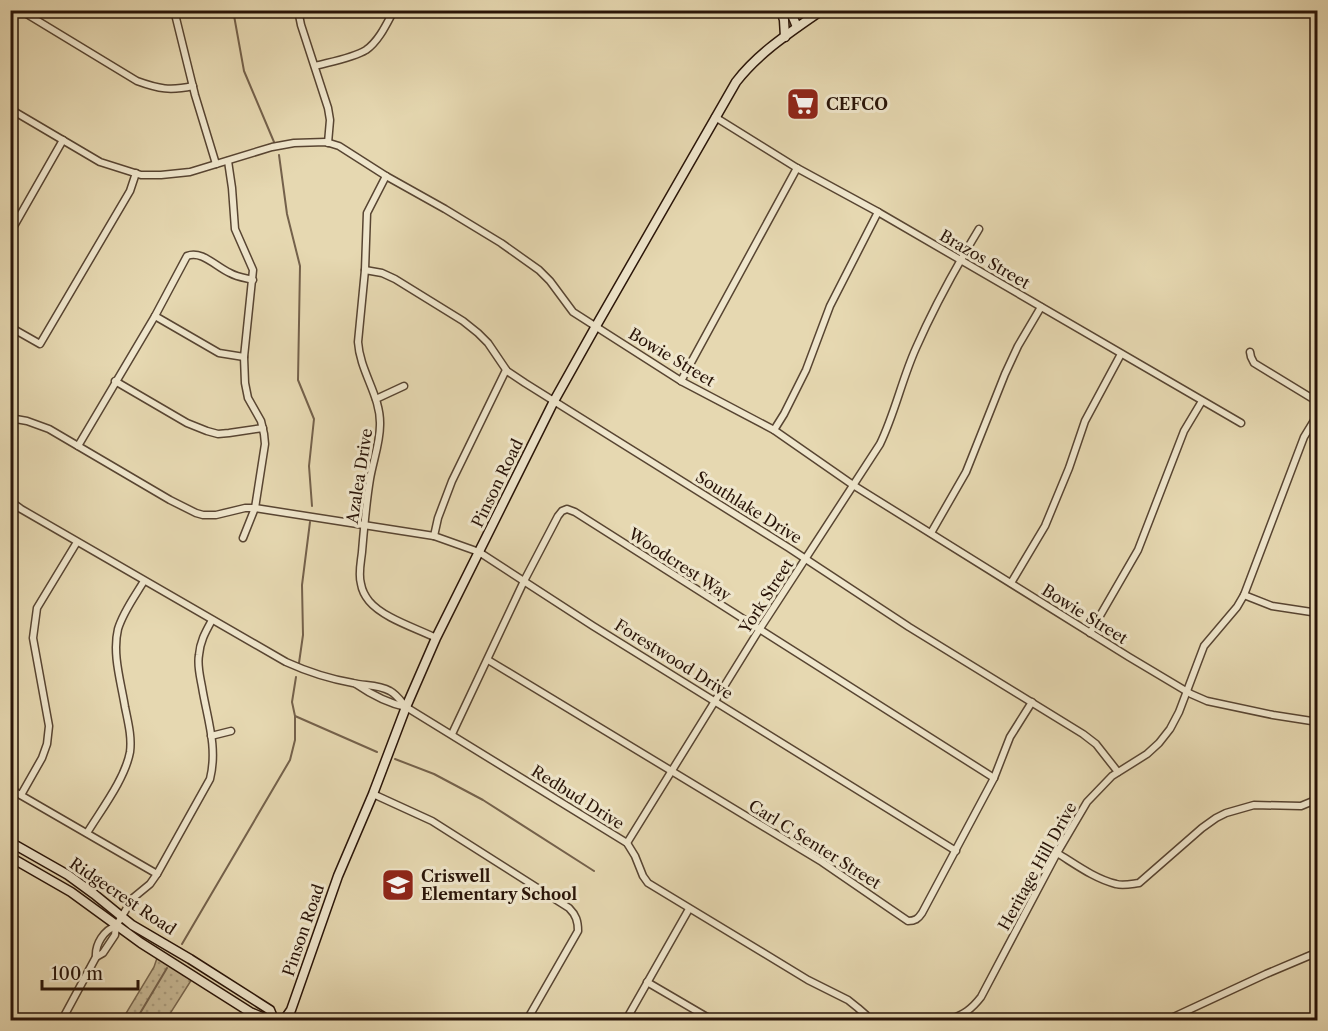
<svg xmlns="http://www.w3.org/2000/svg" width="1328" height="1031" font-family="'Libre Caslon Text',serif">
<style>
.grass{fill:url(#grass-dots);stroke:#78664e;stroke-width:1.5}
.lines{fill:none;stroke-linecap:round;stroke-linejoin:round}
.stream{stroke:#74614b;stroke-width:2}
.minor-casing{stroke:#584532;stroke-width:9}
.secondary-casing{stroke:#291408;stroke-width:11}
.minor{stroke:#efe6cc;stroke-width:6}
.secondary{stroke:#efe6cc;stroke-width:8}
.labels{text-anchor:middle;stroke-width:6;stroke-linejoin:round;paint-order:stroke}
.poi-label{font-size:16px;font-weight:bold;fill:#291408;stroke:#efe6cc;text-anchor:start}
.street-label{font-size:16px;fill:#291408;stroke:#efe6cc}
</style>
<defs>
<pattern id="grass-dots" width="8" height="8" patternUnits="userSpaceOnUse" patternTransform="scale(1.5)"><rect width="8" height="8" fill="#c6b794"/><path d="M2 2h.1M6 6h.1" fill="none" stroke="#aa9c7e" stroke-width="1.8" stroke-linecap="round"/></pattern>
</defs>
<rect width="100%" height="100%" fill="#e6d8b1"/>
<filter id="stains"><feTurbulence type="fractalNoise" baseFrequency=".00333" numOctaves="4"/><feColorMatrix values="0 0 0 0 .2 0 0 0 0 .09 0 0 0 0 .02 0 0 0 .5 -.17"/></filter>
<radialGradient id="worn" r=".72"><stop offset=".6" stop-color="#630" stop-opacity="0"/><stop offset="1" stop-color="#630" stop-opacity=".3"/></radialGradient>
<path class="grass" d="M 157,958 L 192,979 L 166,1020 L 122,1020 L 154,967 Z"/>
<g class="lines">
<g class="stream">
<path d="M 233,10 L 244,71 L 274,142"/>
<path d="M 279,155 L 287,214 L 300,266 L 298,380 L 314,419 L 309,466 L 312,506"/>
<path d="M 299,663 L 303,635 L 302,585 L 310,522"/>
<path d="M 295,716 L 377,752"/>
<path d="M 395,759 L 434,774 L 483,800 L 594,871"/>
<path d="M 182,944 L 290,760 L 295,740 L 295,716 L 292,702 L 296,677"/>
<path d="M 136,1020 L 167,968"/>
</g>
<g class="minor-casing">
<g id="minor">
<path d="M 20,10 L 137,81 C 159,89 170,91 193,86"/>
<path d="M 174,10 L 195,95 L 216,164"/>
<path d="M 298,10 L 301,25 L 328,108 L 330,120 L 328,143"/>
<path d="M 315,66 C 330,62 353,58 366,50 C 379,41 387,23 394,10"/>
<path d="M 10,109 L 100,162 L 141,175 L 161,175 L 190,172 L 272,147 L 294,143 L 326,142 L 339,146 L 386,176 L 445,209 L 501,243 L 539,270 L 550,281 L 573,312 L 681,381 L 774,430 L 853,485 L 1129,657 L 1191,694 L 1207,701 L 1273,715 L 1318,722"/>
<path d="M 715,117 L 797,168 L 878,212 L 1241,423"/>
<path d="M 228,161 L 232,188 L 235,229 L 253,270 L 244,357 L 245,383 L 248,398 L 261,421 L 264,434 L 265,444 L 255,508 L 243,538"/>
<path d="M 386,176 L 367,213 L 365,270 L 358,342 C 360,372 381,396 380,425 C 380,443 373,461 370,479 C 366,503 364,528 362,552 C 361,562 358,574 361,584 C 362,590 365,596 369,601 C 383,618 416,628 436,638"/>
<path d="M 10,233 L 63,140"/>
<path d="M 1318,243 L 1315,256 L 1318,261"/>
<path d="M 365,270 L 382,273 L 395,279 L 463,321 L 478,333 L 488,343 L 507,371 L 525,383 L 789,548 L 909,627 L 1083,734 L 1096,744 L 1118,772"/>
<path d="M 155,316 L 219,353 L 244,357"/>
<path d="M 10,327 L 40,344 L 130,191 L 136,173"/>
<path d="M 1250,352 L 1251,357 L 1254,363 L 1318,402"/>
<path d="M 115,381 L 187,423 L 207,431 L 218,434 L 229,433 L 263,428"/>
<path d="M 681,381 L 797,168"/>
<path d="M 376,399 L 404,386"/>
<path d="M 10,418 L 27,421 L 49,429 L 170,500 L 196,513 L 203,515 L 216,515 L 245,508 L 255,508 L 434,536 L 479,552 L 593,626 L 956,851"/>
<path d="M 774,430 L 784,414 L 806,370 L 830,306 L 878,212"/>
<path d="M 78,446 L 155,316 L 187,256 C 202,250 216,267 230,273 C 237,277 245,278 253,280"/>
<path d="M 10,501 L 21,509 L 286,662 C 308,672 330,679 353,683 C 365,686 378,684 390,691 C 396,694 401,701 406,707"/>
<path d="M 931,533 L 966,472 L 1005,374 L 1018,346 L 1041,307"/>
<path d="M 434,536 L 438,518 L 452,481 L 506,370"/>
<path d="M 1011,583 L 1045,526 L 1069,468 L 1085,421 L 1121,354"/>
<path d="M 1244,595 L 1272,606 L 1318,613"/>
<path d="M 1090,633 L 1138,550 L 1184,431 L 1202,401"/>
<path d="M 488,660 L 822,862 L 908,921 C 915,921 918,919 922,913 L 994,778 L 1010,737 L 1032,702"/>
<path d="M 356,684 C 372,695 387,703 406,707 L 627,843 L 635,856 L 643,876 L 648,883 L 808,980 L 848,1000 L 858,1008 L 866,1015 L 868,1020"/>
<path d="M 452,734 L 524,581 L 558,516 L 562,511 L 567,509 L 575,512 L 994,778"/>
<path d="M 211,736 L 231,731"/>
<path d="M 10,789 L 157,874"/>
<path d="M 373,794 L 432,821 L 569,908 C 576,915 578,921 578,931 L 527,1020"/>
<path d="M 21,795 L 42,758 L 47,744 L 49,726 L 33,638 L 37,608 L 77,542"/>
<path d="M 87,833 C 101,810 125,779 130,752 C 132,737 128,722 125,707 C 121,682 112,654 118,629 C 123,612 135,596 144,581"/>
<path d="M 627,843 L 759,630 L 880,444 C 895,413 902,379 916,348 C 934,307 956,267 979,229"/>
<path d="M 1057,853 C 1075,864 1095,879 1116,884 C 1123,886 1131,884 1139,883 L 1202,828 L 1216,818 L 1226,813 L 1254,805 L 1301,806 L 1318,799"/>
<path d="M 10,933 L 10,934"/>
<path d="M 96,957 L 103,953 L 115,935 L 116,926 L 133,898 L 150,884 L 157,874 L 210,779 C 218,747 207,718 202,687 C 200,676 197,665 199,655 C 200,641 206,631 212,620"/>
<path d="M 647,982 L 712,1020"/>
<path d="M 62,1020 L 96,957 C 95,944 104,930 116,926"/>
<path d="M 626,1020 L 689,909"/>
<path d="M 949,1020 C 964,1014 971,1010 981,997 L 1057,853 L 1087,802 L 1112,776 L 1147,754 L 1159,743 L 1170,729 L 1179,712 L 1204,646 L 1237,607 L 1244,595 L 1304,437 L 1318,414"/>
<path d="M 1167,1020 L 1266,974 L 1318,952"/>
</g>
</g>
<g class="secondary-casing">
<g id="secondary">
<path d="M 781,10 L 784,20 L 785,37"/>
<path d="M 790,10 L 797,27"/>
<path d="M 10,842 L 68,875 L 94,894 L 132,925 L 190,959 L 259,1003 L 270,1010 L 274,1020"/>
<path d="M 10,857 L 71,892 L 141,943 L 250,1012 L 264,1018 L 276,1020"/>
<path d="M 284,1020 L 291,1010 L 338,876 L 373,794 L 406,707 L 436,638 L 554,401 L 596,326 L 736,82 C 759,52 791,32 822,10"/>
</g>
</g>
<use href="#minor" class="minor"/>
<use href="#secondary" class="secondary"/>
</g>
<defs>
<g id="supermarket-square" transform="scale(1.725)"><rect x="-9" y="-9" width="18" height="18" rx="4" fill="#8f2418" stroke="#efe6cc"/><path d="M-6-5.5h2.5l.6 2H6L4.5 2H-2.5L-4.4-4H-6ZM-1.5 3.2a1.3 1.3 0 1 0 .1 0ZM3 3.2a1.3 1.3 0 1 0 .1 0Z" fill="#fff"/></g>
<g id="school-square" transform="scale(1.725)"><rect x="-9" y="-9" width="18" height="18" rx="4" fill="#8f2418" stroke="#efe6cc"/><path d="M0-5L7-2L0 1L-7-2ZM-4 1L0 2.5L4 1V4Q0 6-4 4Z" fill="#fff"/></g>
</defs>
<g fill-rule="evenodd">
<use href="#supermarket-square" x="803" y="104"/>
<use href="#school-square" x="398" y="885"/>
</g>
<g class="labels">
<g class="poi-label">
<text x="826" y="110">CEFCO</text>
<text x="421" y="882">Criswell<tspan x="421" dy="18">Elementary School</tspan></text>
</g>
<g class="street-label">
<text transform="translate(985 259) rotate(30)" y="6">Brazos Street</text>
<text transform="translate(672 357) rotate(31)" y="6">Bowie Street</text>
<text transform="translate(359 476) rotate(-81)" y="6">Azalea Drive</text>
<text transform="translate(497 483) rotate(-64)" y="6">Pinson Road</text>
<text transform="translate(749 507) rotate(32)" y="6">Southlake Drive</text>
<text transform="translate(680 564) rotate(33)" y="6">Woodcrest Way</text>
<text transform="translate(766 596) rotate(-57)" y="6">York Street</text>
<text transform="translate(1085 614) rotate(32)" y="6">Bowie Street</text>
<text transform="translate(674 659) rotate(32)" y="6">Forestwood Drive</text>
<text transform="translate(578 797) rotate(32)" y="6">Redbud Drive</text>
<text transform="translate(815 844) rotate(32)" y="6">Carl C Senter Street</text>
<text transform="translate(1037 866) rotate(-61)" y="6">Heritage Hill Drive</text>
<text transform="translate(123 896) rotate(34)" y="6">Ridgecrest Road</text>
<text transform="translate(303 930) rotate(-71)" y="6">Pinson Road</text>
</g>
</g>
<rect width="1328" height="1031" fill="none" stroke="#e6d8b1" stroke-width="36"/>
<rect x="12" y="12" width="1304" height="1007" fill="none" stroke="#291408" stroke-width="3"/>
<rect x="18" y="18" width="1292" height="995" fill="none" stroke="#291408" stroke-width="1.5"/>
<path d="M42 980v9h96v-9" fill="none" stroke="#291408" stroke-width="3"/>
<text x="51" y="980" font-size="18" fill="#291408" stroke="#efe6cc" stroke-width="4.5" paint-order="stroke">100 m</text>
<rect width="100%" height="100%" filter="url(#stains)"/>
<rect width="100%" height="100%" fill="url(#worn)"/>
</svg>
